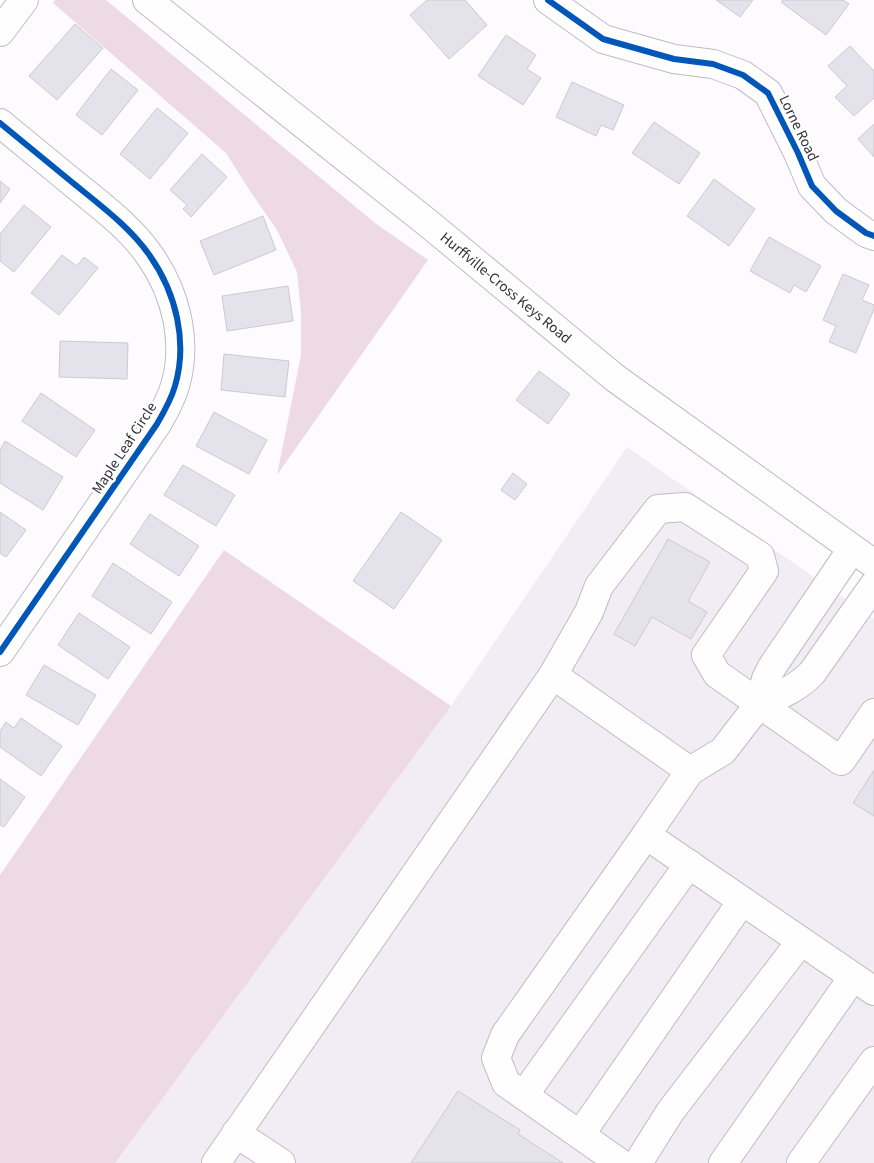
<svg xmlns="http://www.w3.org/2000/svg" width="874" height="1163" font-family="'Source Sans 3',sans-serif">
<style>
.built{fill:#f2edf4}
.grass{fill:#eedae2}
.building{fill:#e4e2ea;stroke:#cccad0}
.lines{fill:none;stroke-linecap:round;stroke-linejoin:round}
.minor-casing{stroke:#bfbcc2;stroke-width:30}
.major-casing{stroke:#bfbcc2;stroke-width:30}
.minor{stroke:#fffeff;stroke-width:28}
.major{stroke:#fffeff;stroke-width:28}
.cycleway-casing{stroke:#fff;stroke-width:9}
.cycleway{stroke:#0057b8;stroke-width:6}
.labels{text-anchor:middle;stroke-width:5;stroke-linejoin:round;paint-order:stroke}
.street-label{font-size:15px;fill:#363039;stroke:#fff}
</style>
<rect width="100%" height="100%" fill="#fdfbfe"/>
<path class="built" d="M 627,447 L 874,619 L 874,1163 L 115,1163 L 451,706 Z"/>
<g class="grass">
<path d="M 55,0 L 106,0 L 375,223 L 428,260 L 277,475 L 301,355 L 301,313 L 297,272 L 277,230 L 250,191 L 226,153 L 53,3 Z"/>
<path d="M 224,550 L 451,706 L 115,1163 L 0,1163 L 0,875 Z"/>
</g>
<g class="building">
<path d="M 427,0 L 465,0 L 487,25 L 449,59 L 410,15 Z"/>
<path d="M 716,0 L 753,0 L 740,17 Z"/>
<path d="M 783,0 L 843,0 L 849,4 L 826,35 L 781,2 Z"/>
<path d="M 75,24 L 103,48 L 57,100 L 29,76 Z"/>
<path d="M 506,35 L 536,55 L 527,69 L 541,78 L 523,105 L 478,76 Z"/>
<path d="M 850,46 L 874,71 L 874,98 L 854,116 L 835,97 L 847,86 L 828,66 Z"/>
<path d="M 111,69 L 138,90 L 102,135 L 76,115 Z"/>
<path d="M 572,82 L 624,105 L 613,130 L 601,125 L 596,136 L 556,117 Z"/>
<path d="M 157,108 L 188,133 L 150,179 L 120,154 Z"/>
<path d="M 654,122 L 700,153 L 679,184 L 632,153 Z"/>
<path d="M 874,124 L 874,157 L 858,139 Z"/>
<path d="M 202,154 L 227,177 L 191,217 L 183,209 L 187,205 L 170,190 Z"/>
<path d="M 714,179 L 755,209 L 729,246 L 687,216 Z"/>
<path d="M 0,181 L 10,189 L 0,203 Z"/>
<path d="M 24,205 L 51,227 L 14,272 L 0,261 L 0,234 Z"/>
<path d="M 263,216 L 276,250 L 214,275 L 200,241 Z"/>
<path d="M 769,237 L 821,266 L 806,292 L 794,285 L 790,293 L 750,271 Z"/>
<path d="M 62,255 L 77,266 L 84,257 L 98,268 L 59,315 L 31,293 Z"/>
<path d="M 843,274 L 869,285 L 862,300 L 874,305 L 874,309 L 856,353 L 829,342 L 836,326 L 823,320 Z"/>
<path d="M 288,286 L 293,321 L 227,331 L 222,296 Z"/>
<path d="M 60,341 L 128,343 L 127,379 L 59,377 Z"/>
<path d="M 224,354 L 289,361 L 285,397 L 221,390 Z"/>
<path d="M 539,371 L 570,394 L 548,424 L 516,400 Z"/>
<path d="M 41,393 L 95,430 L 76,457 L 22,421 Z"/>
<path d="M 214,412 L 267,440 L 249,474 L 196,446 Z"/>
<path d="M 5,441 L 63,477 L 43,510 L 0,483 L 0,450 Z"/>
<path d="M 183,465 L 235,495 L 216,526 L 164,495 Z"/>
<path d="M 513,473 L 527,484 L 515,500 L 501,490 Z"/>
<path d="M 0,512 L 26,530 L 6,557 L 0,553 Z"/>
<path d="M 401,512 L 442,540 L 394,609 L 353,581 Z"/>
<path d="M 150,514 L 199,546 L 179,576 L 130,544 Z"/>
<path d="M 668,539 L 710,562 L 688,601 L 707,612 L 691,639 L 652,617 L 635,646 L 614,634 Z"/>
<path d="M 113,563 L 172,602 L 151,634 L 92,596 Z"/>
<path d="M 79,613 L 130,647 L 108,679 L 58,645 Z"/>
<path d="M 44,665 L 96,695 L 78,725 L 26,695 Z"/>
<path d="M 21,718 L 62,746 L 41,776 L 0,747 L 0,731 L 6,722 L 14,728 Z"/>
<path d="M 874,770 L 874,816 L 853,803 Z"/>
<path d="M 0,779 L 25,797 L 4,827 L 0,825 Z"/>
<path d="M 458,1091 L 520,1130 L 518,1134 L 563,1163 L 411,1163 Z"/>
</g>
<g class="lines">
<g class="minor-casing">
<g id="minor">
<path d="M 548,0 L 603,39 L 674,59 L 713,64 L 743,75 L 768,93 L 798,153 L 812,186 L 836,211 L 866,233 L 874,236"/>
<path d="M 0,32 L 24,0"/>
<path d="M 0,123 C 24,143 49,163 73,183 C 100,205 131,228 150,256 C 176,293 188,342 175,386 C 171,400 164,412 157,424 L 0,652"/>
<path d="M 553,675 L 589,612 L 599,586 L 658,509 L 685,507 L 760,556 L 764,571 L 706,655 L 717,674 L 841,761 L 874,713"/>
<path d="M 760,703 C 781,695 796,689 812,673 L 874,585"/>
<path d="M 646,835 L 690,771 L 723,751 L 760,703 L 766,679 L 772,667 L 852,549"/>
<path d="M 524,1095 L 689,864"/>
<path d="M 236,1133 L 281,1163"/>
<path d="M 580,1135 L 742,901"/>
<path d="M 216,1163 L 553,675 L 690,771"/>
<path d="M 620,1163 L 506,1083 L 496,1058 L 505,1035 L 646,835 L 874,991"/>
<path d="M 638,1163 L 670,1112 L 801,941"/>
<path d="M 723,1163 L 853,977"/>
<path d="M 801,1163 L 874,1061"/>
</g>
</g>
<g class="major-casing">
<g id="major">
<path id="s1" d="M 147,0 L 429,224 L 615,378 L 874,564"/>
</g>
</g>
<use href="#minor" class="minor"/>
<use href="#major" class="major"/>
<g class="cycleway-casing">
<g id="cycleway">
<path d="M 548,0 L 603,39 L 674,59 L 713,64 L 743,75 L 768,93 L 798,153 L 812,186 L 836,211 L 866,233 L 874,236"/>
<path d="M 0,123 C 24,143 49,163 73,183 C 100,205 131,228 150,256 C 176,293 188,342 175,386 C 171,400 164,412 157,424 L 0,652"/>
</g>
</g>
<use href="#cycleway" class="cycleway"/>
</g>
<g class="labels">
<g class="street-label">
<text transform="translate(799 128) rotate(64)" y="5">Lorne Road</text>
<text dy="5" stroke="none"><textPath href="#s1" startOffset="460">Hurffville-Cross Keys Road</textPath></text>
<text transform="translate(124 448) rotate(-57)" y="5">Maple Leaf Circle</text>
</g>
</g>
</svg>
